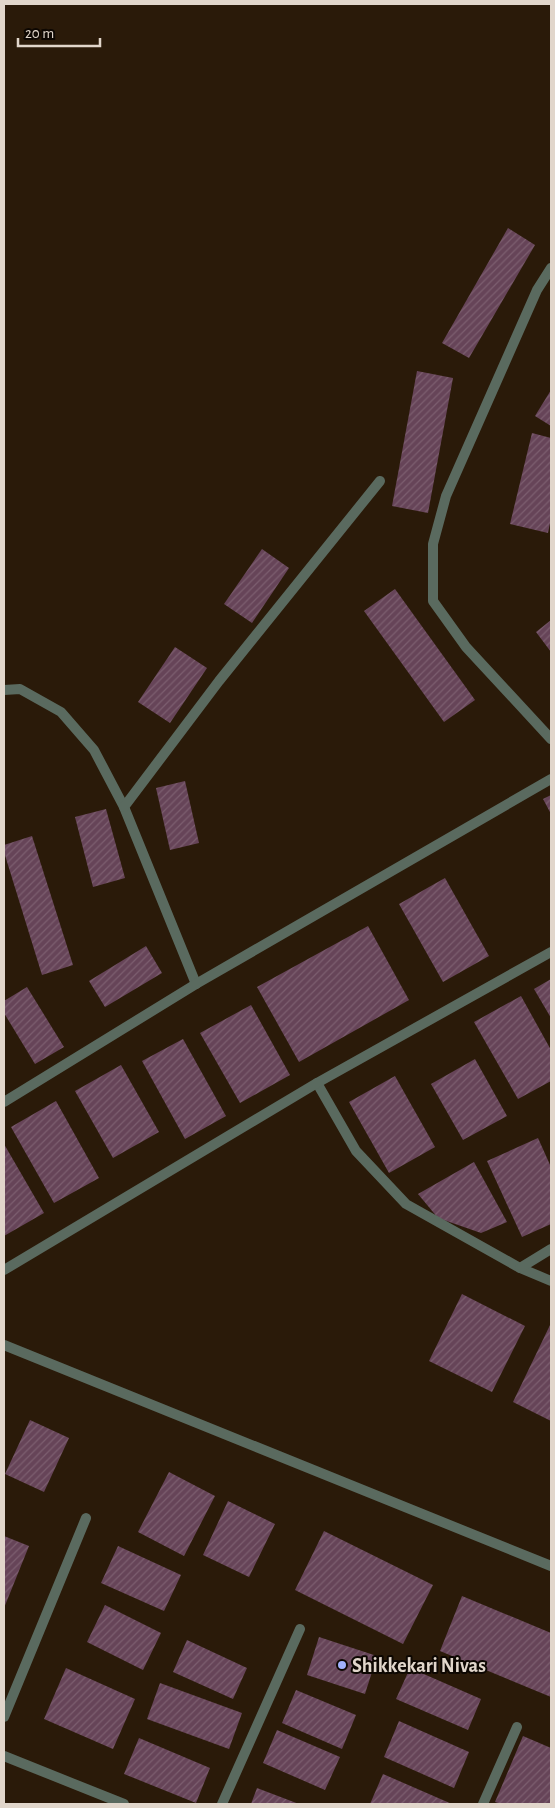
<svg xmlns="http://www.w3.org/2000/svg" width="555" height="1808" font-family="'Alegreya Sans',sans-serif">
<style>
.building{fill:url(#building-hatch)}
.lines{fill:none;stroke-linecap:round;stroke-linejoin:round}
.service{stroke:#5a6a5f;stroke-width:10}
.minor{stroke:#5a6a5f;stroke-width:10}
.poi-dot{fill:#a2b2fd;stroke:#0d0702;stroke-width:2}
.labels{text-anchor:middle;stroke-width:4;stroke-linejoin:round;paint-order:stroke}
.poi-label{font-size:20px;font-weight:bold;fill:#e1d6cb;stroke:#0d0702;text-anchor:start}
</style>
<defs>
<pattern id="building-hatch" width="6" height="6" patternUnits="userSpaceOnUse" patternTransform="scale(1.25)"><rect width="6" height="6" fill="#664458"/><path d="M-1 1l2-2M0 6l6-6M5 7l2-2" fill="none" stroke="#7c5e6f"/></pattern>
</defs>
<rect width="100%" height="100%" fill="#2a1a09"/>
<g class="building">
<path d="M 508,228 L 535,245 L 469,358 L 442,343 Z"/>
<path d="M 417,371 L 453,378 L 428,513 L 392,506 Z"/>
<path d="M 551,390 L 551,426 L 535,416 Z"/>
<path d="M 532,433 L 551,438 L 551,518 L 548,533 L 510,524 Z"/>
<path d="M 262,549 L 289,568 L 252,623 L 224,604 Z"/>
<path d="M 395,589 L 475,700 L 444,722 L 364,611 Z"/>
<path d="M 551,620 L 551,652 L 536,632 Z"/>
<path d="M 175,647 L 207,668 L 170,723 L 138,702 Z"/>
<path d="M 185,781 L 199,843 L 170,850 L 156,788 Z"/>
<path d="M 551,795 L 551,814 L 543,799 Z"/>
<path d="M 106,809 L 125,878 L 93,887 L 75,817 Z"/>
<path d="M 32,836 L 73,965 L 42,975 L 4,852 L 4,845 Z"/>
<path d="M 445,878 L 489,956 L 443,982 L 399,904 Z"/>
<path d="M 368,926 L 409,1000 L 299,1062 L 257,987 Z"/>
<path d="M 146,946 L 162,973 L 105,1007 L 89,981 Z"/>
<path d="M 551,979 L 551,1018 L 534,989 Z"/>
<path d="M 27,987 L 64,1047 L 35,1064 L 4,1013 L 4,1001 Z"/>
<path d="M 521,996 L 551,1050 L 551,1081 L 518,1099 L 474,1022 Z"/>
<path d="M 251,1005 L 290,1075 L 240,1103 L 200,1033 Z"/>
<path d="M 183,1039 L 226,1116 L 185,1139 L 142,1061 Z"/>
<path d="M 475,1059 L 507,1116 L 463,1140 L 431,1084 Z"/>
<path d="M 121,1065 L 159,1132 L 113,1158 L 75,1091 Z"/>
<path d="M 395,1076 L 435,1147 L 389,1173 L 349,1102 Z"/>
<path d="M 56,1101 L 99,1178 L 54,1203 L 11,1127 Z"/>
<path d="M 538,1138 L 551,1167 L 551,1224 L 522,1237 L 487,1161 Z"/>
<path d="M 4,1144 L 44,1213 L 4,1236 Z"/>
<path d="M 474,1162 L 507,1222 L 481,1233 L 438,1218 L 418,1194 Z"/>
<path d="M 462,1294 L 525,1326 L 492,1392 L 429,1361 Z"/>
<path d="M 551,1323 L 551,1421 L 513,1402 Z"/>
<path d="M 30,1420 L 69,1438 L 44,1492 L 5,1474 Z"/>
<path d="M 169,1472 L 215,1496 L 184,1556 L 138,1532 Z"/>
<path d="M 228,1501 L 275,1524 L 249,1577 L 203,1555 Z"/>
<path d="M 324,1531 L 433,1585 L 403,1644 L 295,1590 Z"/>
<path d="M 4,1536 L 29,1546 L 4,1608 Z"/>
<path d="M 118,1546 L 181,1575 L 164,1611 L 101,1583 Z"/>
<path d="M 462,1596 L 551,1633 L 551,1697 L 440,1651 Z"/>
<path d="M 105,1605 L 161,1633 L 143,1670 L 87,1642 Z"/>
<path d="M 319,1637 L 377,1656 L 365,1694 L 307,1675 Z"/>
<path d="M 187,1640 L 247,1668 L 233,1699 L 173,1672 Z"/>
<path d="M 66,1668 L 135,1699 L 113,1749 L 44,1719 Z"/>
<path d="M 410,1668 L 481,1699 L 468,1730 L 396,1699 Z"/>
<path d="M 160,1683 L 242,1713 L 229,1749 L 147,1719 Z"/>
<path d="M 296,1690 L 356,1715 L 342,1749 L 282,1723 Z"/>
<path d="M 399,1721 L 469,1752 L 454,1788 L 384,1757 Z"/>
<path d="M 277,1730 L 340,1757 L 325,1790 L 263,1763 Z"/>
<path d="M 523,1736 L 551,1748 L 551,1804 L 501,1804 L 495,1802 Z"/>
<path d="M 139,1738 L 210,1768 L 196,1803 L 124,1774 Z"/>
<path d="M 383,1774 L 452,1804 L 370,1804 Z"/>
<path d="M 257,1788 L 299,1804 L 251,1804 Z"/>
</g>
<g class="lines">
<g class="service">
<path d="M 551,268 L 537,290 L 446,496 L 433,544 L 433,601 L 466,647 L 551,739"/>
<path d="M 4,690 L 20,689 L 61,712 L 94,750 L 124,807 L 196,984"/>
<path d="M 124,807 L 219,681 L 380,481"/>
<path d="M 4,1102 L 196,984 L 551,779"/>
</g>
<g class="minor">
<path d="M 317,1083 L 356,1151 L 406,1204 L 520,1268 L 551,1281"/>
<path d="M 520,1268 L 551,1249"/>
<path d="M 4,1270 L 317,1083 L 551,952"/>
<path d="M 4,1345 L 551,1566"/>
<path d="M 4,1717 L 86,1518"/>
<path d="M 4,1756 L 124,1804"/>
<path d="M 222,1804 L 300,1629"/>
<path d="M 483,1804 L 517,1727"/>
</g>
</g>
<circle class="poi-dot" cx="342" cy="1665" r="5"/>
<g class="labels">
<g class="poi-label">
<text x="352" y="1672">Shikkekari Nivas</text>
</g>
</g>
<rect width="555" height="1808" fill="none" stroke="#e1d6cb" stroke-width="10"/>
<path d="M18 38v8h82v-8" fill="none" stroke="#e1d6cb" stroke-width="2.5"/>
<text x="25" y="38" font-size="15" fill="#e1d6cb" stroke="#0d0702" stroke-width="4" paint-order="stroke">20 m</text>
</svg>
